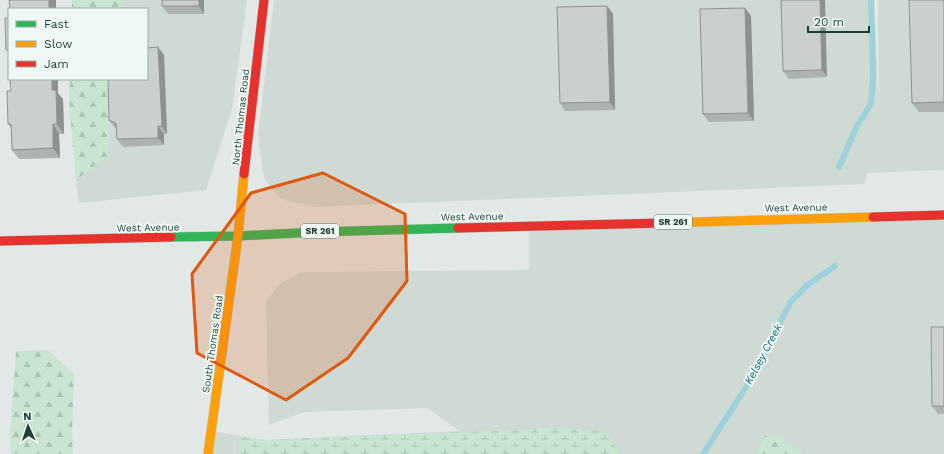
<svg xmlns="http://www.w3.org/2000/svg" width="944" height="454" font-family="'Work Sans',sans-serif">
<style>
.built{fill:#cfdad5}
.forest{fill:url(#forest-firs)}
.wetland{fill:url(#wetland-marsh)}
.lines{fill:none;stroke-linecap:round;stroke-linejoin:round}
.stream{stroke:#9dd2dc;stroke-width:6}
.fast-casing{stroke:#bdc6c3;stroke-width:10}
.slow-casing{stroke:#bdc6c3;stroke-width:10}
.jam-casing{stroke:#bdc6c3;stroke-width:10}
.fast{stroke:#30b455;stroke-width:9}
.slow{stroke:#ff9f0a;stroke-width:9}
.jam{stroke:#e5322d;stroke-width:9}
.wall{fill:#adb3b0}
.shaded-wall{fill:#8d9290}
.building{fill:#c9d0cd;stroke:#8d9290}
.marked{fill:#de580e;fill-opacity:0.2;stroke:#de580e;stroke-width:3;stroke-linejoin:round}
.labels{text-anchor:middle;stroke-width:4;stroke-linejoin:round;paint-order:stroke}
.shield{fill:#eff8f4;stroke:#5d756e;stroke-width:1}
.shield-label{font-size:9px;font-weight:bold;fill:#1e3d35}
.street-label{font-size:10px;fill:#1e3d35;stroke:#eff8f4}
.water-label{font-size:11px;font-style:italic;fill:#126b7f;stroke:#eff8f4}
</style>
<defs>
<pattern id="forest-firs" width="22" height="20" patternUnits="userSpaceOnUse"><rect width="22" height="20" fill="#c9e4d1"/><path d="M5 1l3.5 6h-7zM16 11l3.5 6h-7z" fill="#acc4b4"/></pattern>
<pattern id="wetland-marsh" width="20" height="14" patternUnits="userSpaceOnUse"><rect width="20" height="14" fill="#c9e4d1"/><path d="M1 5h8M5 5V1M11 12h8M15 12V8" fill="none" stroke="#acc4b4"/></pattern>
</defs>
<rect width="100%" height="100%" fill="#e2e8e5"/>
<g class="built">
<path d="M 124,0 L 247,0 L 232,109 L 206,190 L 79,203 L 76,180 L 107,157 L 108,107 L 113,79 L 147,79 L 147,9 L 124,9 Z"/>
<path d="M 274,0 L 874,0 L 879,109 L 878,0 L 944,0 L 944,170 L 867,173 L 865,184 L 315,207 L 280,199 L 264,178 L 258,136 Z"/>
<path d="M 944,215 L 944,454 L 208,454 L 212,431 L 264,440 L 459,431 L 428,408 L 304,412 L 269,425 L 266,302 L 279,284 L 301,272 L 529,270 L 529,226 Z"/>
</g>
<g class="forest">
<rect x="72" y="0" width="52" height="9"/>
<path d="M 70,79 L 113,79 L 108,107 L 107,157 L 76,180 L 69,101 Z"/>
<path d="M 48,350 L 74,374 L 72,432 L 73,454 L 11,454 L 10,434 L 16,351 Z"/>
<path d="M 764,436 L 781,437 L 803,454 L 756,454 Z"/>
</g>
<path class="wetland" d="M 562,428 L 605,431 L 620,454 L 239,454 L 239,436 L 264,440 Z"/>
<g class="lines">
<g class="stream">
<path d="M 839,167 L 857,126 L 871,104 L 873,78 L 871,0"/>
<path d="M 703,454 L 750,381 L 790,303 L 806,286 L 835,266"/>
</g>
<g class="fast-casing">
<path id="fast" d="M 171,237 L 238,236 L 316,232 L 458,228"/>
</g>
<g class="slow-casing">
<g id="slow">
<path d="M 663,223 L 873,217"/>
<path d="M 208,454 L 238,236 L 244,174"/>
</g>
</g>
<g class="jam-casing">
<g id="jam">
<path d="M 244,174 L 264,0"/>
<path d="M 873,217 L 944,215"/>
<path d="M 458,228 L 663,223"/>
<path d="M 0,241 L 171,237"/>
</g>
</g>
<use href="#fast" class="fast"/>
<use href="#slow" class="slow"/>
<use href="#jam" class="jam"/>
</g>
<g class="wall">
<path d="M 162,0 L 204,0 L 204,14 L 168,14 L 162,6 Z"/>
<path d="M 781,0 L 827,77 L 789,79 L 783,71 Z"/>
<path d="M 944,0 L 944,112 L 919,112 L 912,103 Z"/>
<path d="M 607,6 L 613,14 L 615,110 L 565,111 L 560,103 Z"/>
<path d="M 745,8 L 751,16 L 754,121 L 709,122 L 703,114 Z"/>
<path d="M 164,55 L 167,134 L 164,134 L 164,145 L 123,147 L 117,139 L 117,129 L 115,128 L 109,120 Z"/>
<path d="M 11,91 L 58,93 L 63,99 L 64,134 L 59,134 L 60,158 L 19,159 L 12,150 L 12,129 L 8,124 Z"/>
<path d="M 944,327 L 944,414 L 938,414 L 932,406 Z"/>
</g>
<g class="shaded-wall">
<rect x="49" y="0" width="7" height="9"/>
<path d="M 199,0 L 204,0 L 204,14 L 199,6 Z"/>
<path d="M 820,0 L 825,0 L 827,77 L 822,70 Z"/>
<path d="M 607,6 L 613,14 L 615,110 L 610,102 Z"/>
<path d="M 745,8 L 751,16 L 754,121 L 748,113 Z"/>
<path d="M 158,47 L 164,55 L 167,134 L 162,126 Z"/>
<path d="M 52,79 L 58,79 L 58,93 L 63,99 L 64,134 L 57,124 L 52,90 Z"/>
<path d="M 53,124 L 59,134 L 60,158 L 53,148 Z"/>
<path d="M 158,126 L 164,134 L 164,145 L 158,138 Z"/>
</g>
<g class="building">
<path d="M 9,0 L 49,0 L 49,9 L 10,9 Z"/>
<rect x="162" y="0" width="37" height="6"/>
<path d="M 781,0 L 820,0 L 822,70 L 783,71 Z"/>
<path d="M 909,0 L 944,0 L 944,102 L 912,103 Z"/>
<path d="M 607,6 L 610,102 L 560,103 L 557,7 Z"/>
<path d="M 745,8 L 748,113 L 703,114 L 700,9 Z"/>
<path d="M 5,18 L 9,18 L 9,50 L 6,50 Z"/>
<path d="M 158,47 L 162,126 L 158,126 L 158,138 L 117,139 L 116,123 L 109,120 L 108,79 L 147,79 L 147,48 Z"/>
<path d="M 10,79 L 52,79 L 52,90 L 56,90 L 57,124 L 53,124 L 53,148 L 12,150 L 11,124 L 8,124 L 7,91 L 11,91 Z"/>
<path d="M 931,327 L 944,327 L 944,406 L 932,406 Z"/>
</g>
<path class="marked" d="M 323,173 L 405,214 L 407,281 L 348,358 L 286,400 L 197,353 L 192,274 L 251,193 Z"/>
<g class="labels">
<g class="shield">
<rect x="654" y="215" width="38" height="14" rx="3"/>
<rect x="301" y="224" width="38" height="14" rx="3"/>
</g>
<g class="shield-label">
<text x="673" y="225">SR 261</text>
<text x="320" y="234">SR 261</text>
</g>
<g class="street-label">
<text transform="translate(240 117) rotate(-84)" y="4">North Thomas Road</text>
<text transform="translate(796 207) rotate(-1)" y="4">West Avenue</text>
<text transform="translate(472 216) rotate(-1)" y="4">West Avenue</text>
<text transform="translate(148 227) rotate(-1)" y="4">West Avenue</text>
<text transform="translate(212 344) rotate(-82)" y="4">South Thomas Road</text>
</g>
<g class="water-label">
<text transform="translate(763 354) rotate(-62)" y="4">Kelsey Creek</text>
</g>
</g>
<rect x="8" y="8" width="140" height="72" fill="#eff8f4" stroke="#9bada8"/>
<rect x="16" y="21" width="20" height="6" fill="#30b455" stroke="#9bada8"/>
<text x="44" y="28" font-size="12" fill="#1e3d35">Fast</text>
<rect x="16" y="41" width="20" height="6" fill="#ff9f0a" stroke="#9bada8"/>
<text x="44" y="48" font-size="12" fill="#1e3d35">Slow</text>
<rect x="16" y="61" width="20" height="6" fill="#e5322d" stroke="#9bada8"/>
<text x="44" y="68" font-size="12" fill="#1e3d35">Jam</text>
<g transform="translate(28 426) rotate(357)" stroke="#eff8f4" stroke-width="3" paint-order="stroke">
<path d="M0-3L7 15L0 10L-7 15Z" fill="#1e3d35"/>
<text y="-6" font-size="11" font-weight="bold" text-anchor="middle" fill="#1e3d35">N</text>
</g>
<path d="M808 26v6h61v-6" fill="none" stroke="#1e3d35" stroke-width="2"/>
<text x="814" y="26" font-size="12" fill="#1e3d35" stroke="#eff8f4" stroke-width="3" paint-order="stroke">20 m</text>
</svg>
